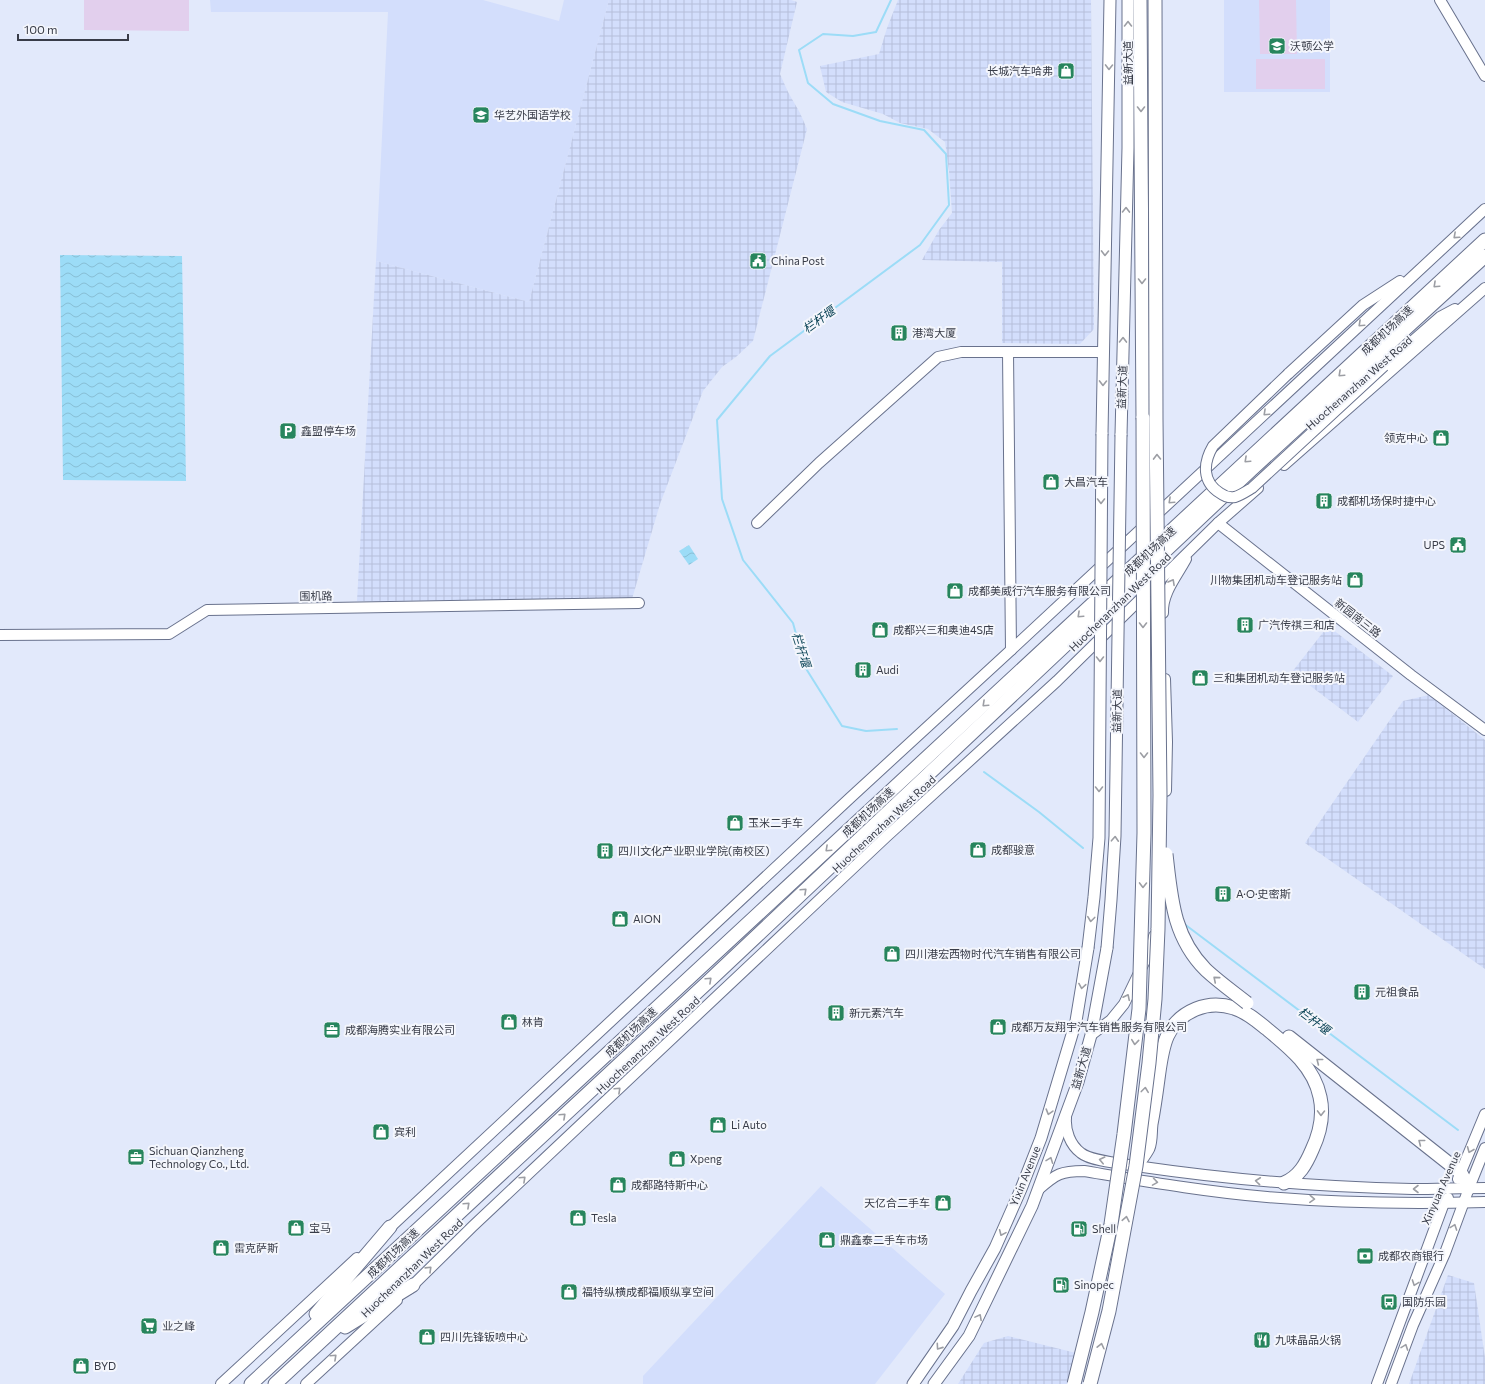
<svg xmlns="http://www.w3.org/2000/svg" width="1485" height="1384" font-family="Commissioner,'Noto Sans SC',sans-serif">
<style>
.built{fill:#d3defc}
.industrial{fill:url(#industrial-grid)}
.garden{fill:#e2cfed}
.water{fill:url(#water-waves)}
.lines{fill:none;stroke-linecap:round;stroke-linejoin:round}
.stream{stroke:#9cdcf7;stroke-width:2}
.secondary-casing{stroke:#69728d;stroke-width:12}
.primary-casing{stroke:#69728d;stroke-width:13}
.highway-casing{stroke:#69728d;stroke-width:15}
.secondary{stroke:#fff;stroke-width:10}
.primary{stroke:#fff;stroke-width:11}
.highway{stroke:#fff;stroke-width:13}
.secondary-bridge-casing{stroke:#69728d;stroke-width:12;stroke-linecap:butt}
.primary-bridge-casing{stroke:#69728d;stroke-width:13;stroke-linecap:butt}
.highway-bridge-casing{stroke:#69728d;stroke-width:15;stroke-linecap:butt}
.secondary-bridge{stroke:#fff;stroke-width:10}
.primary-bridge{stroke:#fff;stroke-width:11}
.highway-bridge{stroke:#fff;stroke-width:13}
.oneway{stroke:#9c9ea4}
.labels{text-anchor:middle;stroke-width:4;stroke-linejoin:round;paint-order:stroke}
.poi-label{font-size:11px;fill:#383c48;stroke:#f4f6fc;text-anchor:start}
.street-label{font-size:11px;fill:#383c48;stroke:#f4f6fc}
.water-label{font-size:12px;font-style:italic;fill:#043e51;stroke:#f4f6fc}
</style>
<defs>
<pattern id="industrial-grid" width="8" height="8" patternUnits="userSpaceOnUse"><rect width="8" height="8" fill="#d3defc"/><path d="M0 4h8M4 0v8" fill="none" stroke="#b6bfda"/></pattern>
<pattern id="water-waves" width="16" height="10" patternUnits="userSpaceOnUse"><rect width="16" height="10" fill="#9cdcf7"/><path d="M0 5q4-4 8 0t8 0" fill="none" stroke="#87bed5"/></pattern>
</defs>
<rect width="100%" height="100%" fill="#e2e9fb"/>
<g class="built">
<path d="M 210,0 L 483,0 L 559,21 L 564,0 L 609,0 L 529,302 L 376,261 L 388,12 L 211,12 Z"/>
<rect x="1224" y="0" width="106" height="92"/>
<path d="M 821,1186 L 945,1294 L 875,1384 L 643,1384 L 643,1376 Z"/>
</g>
<g class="industrial">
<path d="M 609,0 L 791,0 L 797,2 L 780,74 L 788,92 L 800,113 L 807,129 L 753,341 L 736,357 L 722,367 L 703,391 L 660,504 L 632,599 L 357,601 L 376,261 L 529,302 Z"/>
<path d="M 898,0 L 1091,0 L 1094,329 L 1080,344 L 1002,343 L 1002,262 L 922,260 L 939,230 L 952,213 L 949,171 L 945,142 L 928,129 L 900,123 L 883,114 L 842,102 L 826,92 L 820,66 L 879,54 L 887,28 Z"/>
<path d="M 1328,626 L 1393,676 L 1358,722 L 1292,672 Z"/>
<path d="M 1429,695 L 1485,740 L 1485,969 L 1305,843 L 1403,701 Z"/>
<path d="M 1448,1275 L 1474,1283 L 1485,1358 L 1485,1384 L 1409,1384 Z"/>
<path d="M 1008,1336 L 1076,1353 L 1067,1384 L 958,1384 L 984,1343 Z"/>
</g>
<g class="garden">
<path d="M 84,0 L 189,0 L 189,31 L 84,30 Z"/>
<path d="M 1259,0 L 1296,0 L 1297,54 L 1260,54 Z"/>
<rect x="1256" y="59" width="69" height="30"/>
</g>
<g class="water">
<path d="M 60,255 L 182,256 L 186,481 L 63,480 Z"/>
<path d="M 689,545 L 698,559 L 689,565 L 679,551 Z"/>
</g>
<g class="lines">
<g class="stream">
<path d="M 891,0 L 876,32 L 853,36 L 823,34 L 799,50 L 808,83 L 833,104 L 880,121 L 924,130 L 946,154 L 949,205 L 920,245 L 770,356 L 717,420 L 722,499 L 743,560 L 793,623 L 805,667 L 842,726 L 866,731 L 897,729"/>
<path d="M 984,772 L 1039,812 L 1083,848"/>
<path d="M 1183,923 L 1458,1130"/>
</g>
<g class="secondary-casing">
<g id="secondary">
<path d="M 1440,0 L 1485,76"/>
<path d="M 1008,352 L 1011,650"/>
<path d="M 1384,366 L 1440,317 L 1455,309"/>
<path d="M 1288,374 L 1363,305 L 1400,281"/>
<path d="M 1284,465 L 1485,288"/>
<path d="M 757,523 L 819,463 L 938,357 L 961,352 L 1103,352"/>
<path d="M 1218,523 L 1411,675 L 1485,730"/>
<path d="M 1163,613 C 1162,593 1177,576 1186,559"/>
<path d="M 0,635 L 169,634 L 207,610 L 639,603"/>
<path d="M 1165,679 L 1167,742 L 1166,791"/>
<path d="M 1091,1035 L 1111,1020 L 1124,1004 L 1152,946 L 1154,936"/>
<path d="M 1066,1118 C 1065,1130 1070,1145 1081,1153 C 1092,1162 1128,1164 1143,1167 C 1232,1180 1322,1187 1412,1189 C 1436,1189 1461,1188 1485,1188"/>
<path d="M 1458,1179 L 1485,1114"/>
<path d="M 1039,1189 C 1056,1174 1061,1171 1084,1171 C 1144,1181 1206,1192 1267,1197 C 1339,1203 1412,1204 1485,1202"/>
<path d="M 385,1232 L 850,798 L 1011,650 L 1485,209"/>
<path d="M 409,1289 L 473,1226 L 886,837 L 1057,681 L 1218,523 L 1258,488"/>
<path d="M 221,1384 L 357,1258"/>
<path d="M 306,1384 L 397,1300"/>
<path d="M 1377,1384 L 1444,1203 L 1448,1198"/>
<path d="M 1391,1384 L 1413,1325 L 1445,1253 L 1469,1188 L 1485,1148"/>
</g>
</g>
<g class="primary-casing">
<g id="primary">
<path d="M 1102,434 L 1110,0"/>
<path d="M 1121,435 L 1128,148 L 1128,0"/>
<path d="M 913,1384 L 953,1326 L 971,1291 L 995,1248 L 1021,1189 L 1041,1138 L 1076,1021 L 1088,948"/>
<path d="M 934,1384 L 969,1336 L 1032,1206 L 1078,1082 L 1091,1035 L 1107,948"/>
</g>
</g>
<g class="highway-casing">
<g id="highway">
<path d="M 1140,0 L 1143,418"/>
<path d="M 1289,1037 L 1461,1173 L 1469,1188"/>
<path d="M 1136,1166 C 1140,1160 1145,1154 1148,1148 C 1151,1141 1150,1131 1151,1124 C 1154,1109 1156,1094 1158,1079 C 1162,1050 1164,1022 1196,1009 C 1208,1004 1222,1004 1234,1008 C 1247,1012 1257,1021 1267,1029 C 1289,1047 1314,1067 1320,1097 C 1324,1115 1320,1133 1312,1150 C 1306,1164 1299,1177 1284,1183"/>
<path d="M 316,1314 L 390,1227"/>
<path d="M 345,1327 L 413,1285"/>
<path d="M 251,1384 L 1485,240"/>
<path d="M 275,1384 L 710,980 L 1251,470 L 1485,256"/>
</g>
</g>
<use href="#secondary" class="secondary"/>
<use href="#primary" class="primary"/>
<use href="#highway" class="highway"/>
<g class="secondary-bridge-casing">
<path id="secondary-bridge" d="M 1288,374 L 1213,446 C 1203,463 1202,482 1220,493 C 1224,496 1230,498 1235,497 C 1241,495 1247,491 1252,488 L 1384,366"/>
</g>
<g class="primary-bridge-casing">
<g id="primary-bridge">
<path d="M 1088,948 L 1094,897 L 1099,838 L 1102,434"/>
<path d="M 1107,948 L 1111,900 L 1115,836 L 1121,435"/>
</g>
</g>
<g class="highway-bridge-casing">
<g id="highway-bridge">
<path d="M 1166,854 C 1171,898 1173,937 1206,970 C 1219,982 1233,992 1247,1003"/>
<path d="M 1074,1384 L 1092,1312 L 1111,1224 L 1124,1134 L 1139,1009 L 1144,833 L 1143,418"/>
<path d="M 1090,1384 L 1109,1311 L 1136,1166 L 1149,1063 L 1155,999 L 1158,929 L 1160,795 L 1156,419 L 1155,0"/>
</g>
</g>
<use href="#secondary-bridge" class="secondary-bridge"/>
<use href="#primary-bridge" class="primary-bridge"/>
<use href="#highway-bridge" class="highway-bridge"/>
</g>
<defs><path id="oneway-chevron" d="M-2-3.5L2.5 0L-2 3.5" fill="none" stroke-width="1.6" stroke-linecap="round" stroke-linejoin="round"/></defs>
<g class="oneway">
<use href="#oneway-chevron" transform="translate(1128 24) rotate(-90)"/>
<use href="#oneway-chevron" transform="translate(1109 67) rotate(91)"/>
<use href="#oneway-chevron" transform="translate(1141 109) rotate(90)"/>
<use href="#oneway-chevron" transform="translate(1126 210) rotate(-89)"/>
<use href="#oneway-chevron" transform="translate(1456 236) rotate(138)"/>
<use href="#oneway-chevron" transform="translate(1105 253) rotate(91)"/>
<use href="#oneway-chevron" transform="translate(1142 281) rotate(90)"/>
<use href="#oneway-chevron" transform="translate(1436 285) rotate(137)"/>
<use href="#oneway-chevron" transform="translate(1361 324) rotate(137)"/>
<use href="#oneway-chevron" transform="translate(1123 340) rotate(-89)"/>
<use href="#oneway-chevron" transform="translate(1341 374) rotate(137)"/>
<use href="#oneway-chevron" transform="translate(1103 383) rotate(91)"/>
<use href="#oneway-chevron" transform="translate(1266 413) rotate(137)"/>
<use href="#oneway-chevron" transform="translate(1157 457) rotate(-91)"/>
<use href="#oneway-chevron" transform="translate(1247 460) rotate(137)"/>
<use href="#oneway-chevron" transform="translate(1101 501) rotate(90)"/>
<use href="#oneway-chevron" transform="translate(1171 501) rotate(137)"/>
<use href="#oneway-chevron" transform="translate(1172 582) rotate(-61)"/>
<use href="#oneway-chevron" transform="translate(1080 615) rotate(137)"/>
<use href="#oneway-chevron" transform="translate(1143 625) rotate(90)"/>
<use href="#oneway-chevron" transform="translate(1100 659) rotate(90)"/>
<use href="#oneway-chevron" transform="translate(985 704) rotate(137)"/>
<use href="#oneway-chevron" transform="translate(1144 755) rotate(90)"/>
<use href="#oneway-chevron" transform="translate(1099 789) rotate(90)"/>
<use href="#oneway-chevron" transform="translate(1115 839) rotate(-87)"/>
<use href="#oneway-chevron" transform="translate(828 849) rotate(137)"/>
<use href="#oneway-chevron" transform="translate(1143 885) rotate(91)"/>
<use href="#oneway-chevron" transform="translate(804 891) rotate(-43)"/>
<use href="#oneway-chevron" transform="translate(1091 919) rotate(97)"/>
<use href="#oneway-chevron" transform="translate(1216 979) rotate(-140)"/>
<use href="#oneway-chevron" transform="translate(709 980) rotate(-43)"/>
<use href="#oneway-chevron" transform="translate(1082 986) rotate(99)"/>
<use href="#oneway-chevron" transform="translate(1127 997) rotate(-64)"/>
<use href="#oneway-chevron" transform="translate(1135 1042) rotate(96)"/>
<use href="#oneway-chevron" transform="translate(1319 1061) rotate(-142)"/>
<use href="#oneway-chevron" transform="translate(618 1090) rotate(-43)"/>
<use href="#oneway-chevron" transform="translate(1145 1090) rotate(-83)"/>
<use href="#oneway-chevron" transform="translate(1049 1112) rotate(106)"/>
<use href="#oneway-chevron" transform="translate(1321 1113) rotate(91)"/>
<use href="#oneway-chevron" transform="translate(563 1116) rotate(-43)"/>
<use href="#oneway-chevron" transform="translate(1421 1142) rotate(-142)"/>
<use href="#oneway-chevron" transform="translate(1470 1150) rotate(112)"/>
<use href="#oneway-chevron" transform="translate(1050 1160) rotate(-69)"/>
<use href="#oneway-chevron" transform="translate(1102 1160) rotate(-167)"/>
<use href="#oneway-chevron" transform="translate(523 1179) rotate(-43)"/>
<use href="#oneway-chevron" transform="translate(1258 1181) rotate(-174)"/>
<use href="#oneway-chevron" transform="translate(1155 1182) rotate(9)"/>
<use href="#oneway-chevron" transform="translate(1416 1189) rotate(180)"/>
<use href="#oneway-chevron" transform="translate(1312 1199) rotate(3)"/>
<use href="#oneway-chevron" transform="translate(467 1205) rotate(-43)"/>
<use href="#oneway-chevron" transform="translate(1126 1219) rotate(-79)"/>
<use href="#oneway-chevron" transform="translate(1454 1227) rotate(-70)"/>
<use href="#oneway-chevron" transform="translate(1002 1233) rotate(114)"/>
<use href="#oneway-chevron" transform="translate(429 1269) rotate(-44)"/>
<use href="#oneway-chevron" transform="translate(1415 1283) rotate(110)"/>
<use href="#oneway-chevron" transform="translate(979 1317) rotate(-62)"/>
<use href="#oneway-chevron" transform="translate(1101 1346) rotate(-77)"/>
<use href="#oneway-chevron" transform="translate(939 1347) rotate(125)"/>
<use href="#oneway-chevron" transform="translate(1405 1347) rotate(-70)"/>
<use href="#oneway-chevron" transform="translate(334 1357) rotate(-43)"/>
</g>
<defs>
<g id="school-square" transform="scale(0.9)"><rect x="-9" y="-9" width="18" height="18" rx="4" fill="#27855d" stroke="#f4f6fc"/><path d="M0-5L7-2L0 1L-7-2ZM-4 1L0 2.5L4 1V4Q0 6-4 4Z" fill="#fff"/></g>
<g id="shop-square" transform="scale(0.9)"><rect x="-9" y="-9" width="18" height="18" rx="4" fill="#27855d" stroke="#f4f6fc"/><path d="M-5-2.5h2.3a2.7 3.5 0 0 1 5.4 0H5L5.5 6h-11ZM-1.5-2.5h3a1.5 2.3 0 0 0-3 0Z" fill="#fff"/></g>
<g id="civic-square" transform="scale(0.9)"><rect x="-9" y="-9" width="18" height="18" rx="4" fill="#27855d" stroke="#f4f6fc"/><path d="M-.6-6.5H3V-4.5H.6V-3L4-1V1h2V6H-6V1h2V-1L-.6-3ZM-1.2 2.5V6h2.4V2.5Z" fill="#fff"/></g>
<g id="building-square" transform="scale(0.9)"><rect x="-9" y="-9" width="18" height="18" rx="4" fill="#27855d" stroke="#f4f6fc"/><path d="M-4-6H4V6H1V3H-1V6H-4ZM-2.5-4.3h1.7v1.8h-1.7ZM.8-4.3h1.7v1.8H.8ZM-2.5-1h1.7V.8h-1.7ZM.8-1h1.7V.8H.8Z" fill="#fff"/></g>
<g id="parking-square" transform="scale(0.9)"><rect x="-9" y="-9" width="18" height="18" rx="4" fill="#27855d" stroke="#f4f6fc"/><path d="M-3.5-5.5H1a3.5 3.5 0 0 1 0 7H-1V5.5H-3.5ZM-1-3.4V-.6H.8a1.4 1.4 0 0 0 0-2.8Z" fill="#fff"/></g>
<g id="office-square" transform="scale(0.9)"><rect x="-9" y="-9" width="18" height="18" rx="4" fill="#27855d" stroke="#f4f6fc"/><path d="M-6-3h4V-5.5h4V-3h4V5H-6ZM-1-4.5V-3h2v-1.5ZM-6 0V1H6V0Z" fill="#fff"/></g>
<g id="fuel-square" transform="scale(0.9)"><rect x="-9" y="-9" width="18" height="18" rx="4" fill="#27855d" stroke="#f4f6fc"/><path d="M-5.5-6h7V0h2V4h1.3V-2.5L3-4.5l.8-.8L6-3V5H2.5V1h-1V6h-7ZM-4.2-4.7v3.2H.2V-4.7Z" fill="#fff"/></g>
<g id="bank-square" transform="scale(0.9)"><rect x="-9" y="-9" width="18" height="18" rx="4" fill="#27855d" stroke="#f4f6fc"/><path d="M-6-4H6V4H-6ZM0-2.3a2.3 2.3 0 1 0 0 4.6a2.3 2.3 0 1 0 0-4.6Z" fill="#fff"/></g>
<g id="bus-square" transform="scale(0.9)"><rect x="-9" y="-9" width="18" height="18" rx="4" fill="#27855d" stroke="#f4f6fc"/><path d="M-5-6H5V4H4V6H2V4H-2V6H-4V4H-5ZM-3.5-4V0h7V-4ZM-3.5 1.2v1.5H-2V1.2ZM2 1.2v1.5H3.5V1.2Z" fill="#fff"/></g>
<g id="supermarket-square" transform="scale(0.9)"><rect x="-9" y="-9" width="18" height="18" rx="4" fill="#27855d" stroke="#f4f6fc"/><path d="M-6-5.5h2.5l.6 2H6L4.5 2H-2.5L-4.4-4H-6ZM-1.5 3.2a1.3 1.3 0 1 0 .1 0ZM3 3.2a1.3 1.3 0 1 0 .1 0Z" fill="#fff"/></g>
<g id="restaurant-square" transform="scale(0.9)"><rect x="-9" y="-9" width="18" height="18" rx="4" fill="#27855d" stroke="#f4f6fc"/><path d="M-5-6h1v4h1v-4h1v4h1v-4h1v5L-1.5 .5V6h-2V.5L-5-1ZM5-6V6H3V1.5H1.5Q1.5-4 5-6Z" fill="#fff"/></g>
</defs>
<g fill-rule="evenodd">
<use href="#school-square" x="1277" y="46"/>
<use href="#shop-square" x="1066" y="71"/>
<use href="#school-square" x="481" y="115"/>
<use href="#civic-square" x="758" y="261"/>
<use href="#building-square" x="899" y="333"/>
<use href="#parking-square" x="288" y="431"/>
<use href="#shop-square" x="1441" y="438"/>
<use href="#shop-square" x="1051" y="482"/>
<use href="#building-square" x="1324" y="501"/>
<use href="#civic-square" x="1458" y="545"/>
<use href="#shop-square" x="1355" y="580"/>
<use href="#shop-square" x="955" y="591"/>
<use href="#building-square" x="1245" y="625"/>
<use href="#shop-square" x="880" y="630"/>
<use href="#building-square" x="863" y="670"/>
<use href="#shop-square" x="1200" y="678"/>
<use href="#shop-square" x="735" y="823"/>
<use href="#shop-square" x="978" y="850"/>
<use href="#building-square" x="605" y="851"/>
<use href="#building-square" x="1223" y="894"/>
<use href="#shop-square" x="620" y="919"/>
<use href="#shop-square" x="892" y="954"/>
<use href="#building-square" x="1362" y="992"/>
<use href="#building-square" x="836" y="1013"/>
<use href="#shop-square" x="509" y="1022"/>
<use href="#shop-square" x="998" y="1027"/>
<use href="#office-square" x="332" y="1030"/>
<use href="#shop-square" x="718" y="1125"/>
<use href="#shop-square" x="381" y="1132"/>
<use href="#office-square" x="136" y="1157"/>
<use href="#shop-square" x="677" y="1159"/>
<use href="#shop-square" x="618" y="1185"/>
<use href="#shop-square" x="943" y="1203"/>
<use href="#shop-square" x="578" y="1218"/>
<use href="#shop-square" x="296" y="1228"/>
<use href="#fuel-square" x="1079" y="1229"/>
<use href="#shop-square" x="827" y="1240"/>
<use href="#shop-square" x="221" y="1248"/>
<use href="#bank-square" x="1365" y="1256"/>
<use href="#fuel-square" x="1061" y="1285"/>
<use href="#shop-square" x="569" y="1292"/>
<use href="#bus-square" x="1389" y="1302"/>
<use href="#supermarket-square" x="149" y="1326"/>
<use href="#shop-square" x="427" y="1337"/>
<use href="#restaurant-square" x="1262" y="1340"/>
<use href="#shop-square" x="81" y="1366"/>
</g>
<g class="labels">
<g class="poi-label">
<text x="1290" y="50">沃顿公学</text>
<text x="1053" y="75" text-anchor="end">长城汽车哈弗</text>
<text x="494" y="119">华艺外国语学校</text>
<text x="771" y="265">China Post</text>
<text x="912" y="337">港湾大厦</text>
<text x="301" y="435">鑫盟停车场</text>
<text x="1428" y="442" text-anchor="end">领克中心</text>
<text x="1064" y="486">大昌汽车</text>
<text x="1337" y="505">成都机场保时捷中心</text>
<text x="1445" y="549" text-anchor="end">UPS</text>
<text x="1342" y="584" text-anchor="end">川物集团机动车登记服务站</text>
<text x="968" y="595">成都美威行汽车服务有限公司</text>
<text x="1258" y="629">广汽传祺三和店</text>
<text x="893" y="634">成都兴三和奥迪4S店</text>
<text x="876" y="674">Audi</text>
<text x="1213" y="682">三和集团机动车登记服务站</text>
<text x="748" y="827">玉米二手车</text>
<text x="991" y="854">成都骏意</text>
<text x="618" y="855">四川文化产业职业学院(南校区)</text>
<text x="1236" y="898">A·O·史密斯</text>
<text x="633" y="923">AION</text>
<text x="905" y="958">四川港宏西物时代汽车销售有限公司</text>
<text x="1375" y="996">元祖食品</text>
<text x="849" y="1017">新元素汽车</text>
<text x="522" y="1026">林肯</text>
<text x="1011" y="1031">成都万友翔宇汽车销售服务有限公司</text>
<text x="345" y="1034">成都海腾实业有限公司</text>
<text x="731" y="1129">Li Auto</text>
<text x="394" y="1136">宾利</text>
<text x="149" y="1155">Sichuan Qianzheng<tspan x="149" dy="13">Technology Co., Ltd.</tspan></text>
<text x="690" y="1163">Xpeng</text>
<text x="631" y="1189">成都路特斯中心</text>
<text x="930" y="1207" text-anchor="end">天亿合二手车</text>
<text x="591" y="1222">Tesla</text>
<text x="309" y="1232">宝马</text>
<text x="1092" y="1233">Shell</text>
<text x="840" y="1244">鼎鑫泰二手车市场</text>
<text x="234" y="1252">雷克萨斯</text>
<text x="1378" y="1260">成都农商银行</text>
<text x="1074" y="1289">Sinopec</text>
<text x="582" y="1296">福特纵横成都福顺纵享空间</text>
<text x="1402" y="1306">国防乐园</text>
<text x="162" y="1330">业之峰</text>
<text x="440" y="1341">四川先锋钣喷中心</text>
<text x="1275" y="1344">九味晶品火锅</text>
<text x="94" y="1370">BYD</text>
</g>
<g class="street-label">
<text transform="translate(1128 63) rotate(-90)" y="4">益新大道</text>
<text transform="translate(1387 330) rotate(-43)" y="4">成都机场高速</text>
<text transform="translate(1359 383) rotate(-41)" y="4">Huochenanzhan West Road</text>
<text transform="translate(1122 387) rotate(-88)" y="4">益新大道</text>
<text transform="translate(1150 551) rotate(-43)" y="4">成都机场高速</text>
<text transform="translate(316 596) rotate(-1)" y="4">围机路</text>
<text transform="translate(1120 602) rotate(-44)" y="4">Huochenanzhan West Road</text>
<text transform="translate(1358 618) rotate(38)" y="4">新园南三路</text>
<text transform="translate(1117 711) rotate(-89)" y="4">益新大道</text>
<text transform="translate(868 812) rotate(-43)" y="4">成都机场高速</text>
<text transform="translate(884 824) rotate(-43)" y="4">Huochenanzhan West Road</text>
<text transform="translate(631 1032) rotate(-43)" y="4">成都机场高速</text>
<text transform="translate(648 1045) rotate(-43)" y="4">Huochenanzhan West Road</text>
<text transform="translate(1081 1068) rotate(-74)" y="4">益新大道</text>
<text transform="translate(1025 1176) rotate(-68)" y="4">Yixin Avenue</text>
<text transform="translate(1441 1188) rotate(-66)" y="4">Xinyuan Avenue</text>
<text transform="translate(393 1253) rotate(-43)" y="4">成都机场高速</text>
<text transform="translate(412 1268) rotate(-44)" y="4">Huochenanzhan West Road</text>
</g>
<g class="water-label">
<text transform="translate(819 320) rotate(-36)" y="4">栏杆堰</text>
<text transform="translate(801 650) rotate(72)" y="4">栏杆堰</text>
<text transform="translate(1314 1021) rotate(37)" y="4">栏杆堰</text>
</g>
</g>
<path d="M18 34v6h110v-6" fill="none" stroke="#383c48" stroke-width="2"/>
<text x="24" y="34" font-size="12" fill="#383c48" stroke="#f4f6fc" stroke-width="3" paint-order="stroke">100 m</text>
</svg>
